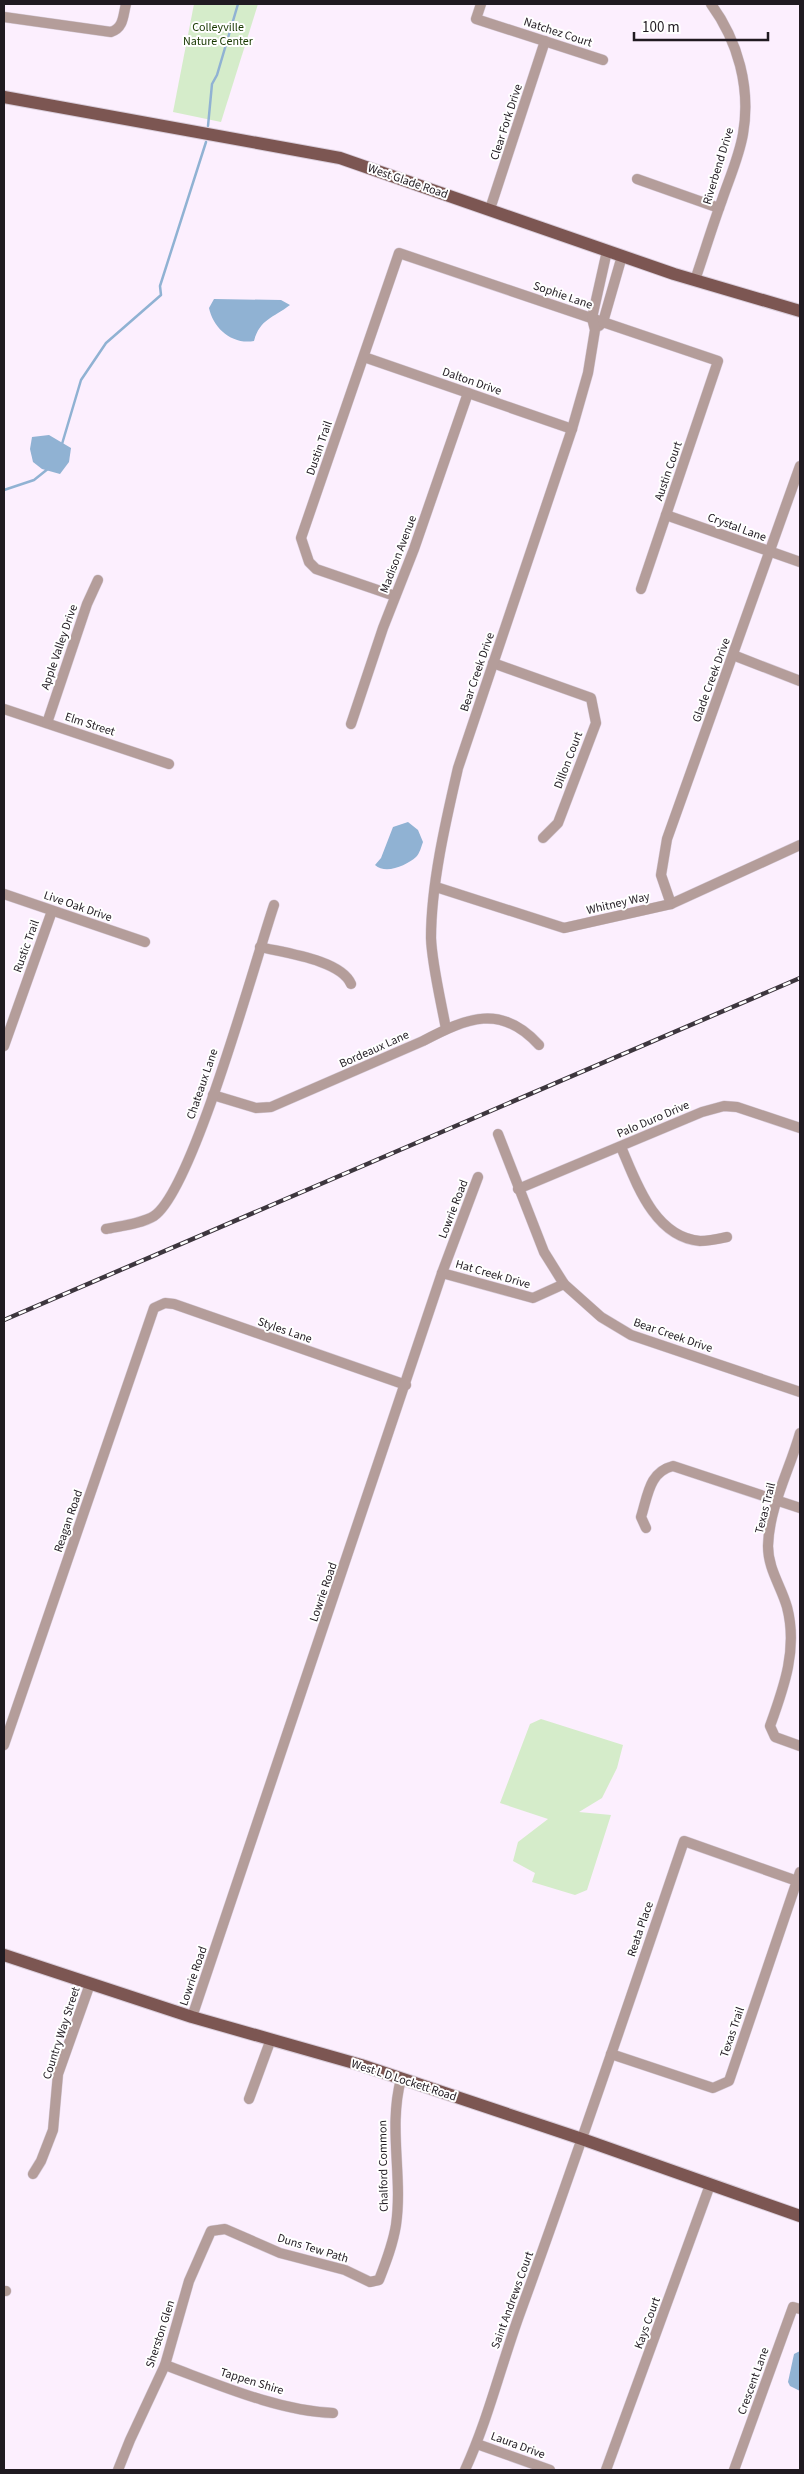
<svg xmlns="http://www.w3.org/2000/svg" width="804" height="2474" font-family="'Source Sans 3',sans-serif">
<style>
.green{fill:#d5ecca}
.water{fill:#90b2d3}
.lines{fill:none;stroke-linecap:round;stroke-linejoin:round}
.stream{stroke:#90b2d3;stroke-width:2.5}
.minor-casing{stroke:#d9cddb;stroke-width:11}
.major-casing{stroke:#d9cddb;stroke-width:14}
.minor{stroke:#b49d9a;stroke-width:10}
.major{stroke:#7c5652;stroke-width:12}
.rail-casing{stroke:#3d363e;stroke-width:4.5}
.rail{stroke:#fff;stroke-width:2.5;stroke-dasharray:8;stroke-linecap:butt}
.labels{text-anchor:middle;stroke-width:4;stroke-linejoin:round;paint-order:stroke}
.park-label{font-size:12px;fill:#183800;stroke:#fff}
.street-label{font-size:12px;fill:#201a21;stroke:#fff}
</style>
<rect width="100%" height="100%" fill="#fceffe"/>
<g class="green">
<path d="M 194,4 L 258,4 L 221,122 L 173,112 Z"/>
<path d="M 541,1719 L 623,1745 L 617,1768 L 602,1798 L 579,1812 L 611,1815 L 587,1890 L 575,1895 L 532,1882 L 535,1873 L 513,1861 L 518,1842 L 548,1819 L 500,1803 L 530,1724 Z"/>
</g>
<g class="water">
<path d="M 214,299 L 281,300 L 290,305 C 273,318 260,319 254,341 C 232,345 213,328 209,308 Z"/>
<path d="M 49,435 L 71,448 L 69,462 L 60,474 L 42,469 L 33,462 L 30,449 L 32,437 Z"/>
<path d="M 408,822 L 418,830 L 423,842 C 421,847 420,853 416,857 C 407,865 386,875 375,865 L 381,858 L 393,827 Z"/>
<path d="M 800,2351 L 800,2391 L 790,2386 L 788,2382 L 794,2354 Z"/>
</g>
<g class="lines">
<g class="stream">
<path d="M 208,126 L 212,84 L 217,75 L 238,4"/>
<path d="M 62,444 L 81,380 L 106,343 L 161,295 L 160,286 L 206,142"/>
<path d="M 4,490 L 34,480 L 49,468"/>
</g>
<g class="minor-casing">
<g id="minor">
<path d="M 481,4 L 476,19 L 603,60"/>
<path d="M 4,17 L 111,32 C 124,28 123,15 126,4"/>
<path d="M 637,179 L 719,208"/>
<path d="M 490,209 L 545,41"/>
<path d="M 695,280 C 704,254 712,227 722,200 C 729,179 739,157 743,134 C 751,88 738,41 711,4"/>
<path d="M 599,326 L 603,322 L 622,256"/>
<path d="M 364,357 L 572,429"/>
<path d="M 666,515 L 800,562"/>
<path d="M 395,596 L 316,569 L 309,562 L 301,538 L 399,253 L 718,361 L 641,589"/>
<path d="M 733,655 L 800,681"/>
<path d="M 493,663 L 591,698 L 596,723 L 558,823 L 543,838"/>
<path d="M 4,709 L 169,764"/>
<path d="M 47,723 L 87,604 L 98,580"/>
<path d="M 351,724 L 383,628 L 414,549 L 468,393"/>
<path d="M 436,887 L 564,928 L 671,904 L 800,845"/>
<path d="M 4,894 L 145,942"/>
<path d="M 671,904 L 661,875 L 667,839 L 800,466"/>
<path d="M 260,947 C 285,953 341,960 351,984"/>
<path d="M 446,1029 C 441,1001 432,965 431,938 C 431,884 446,820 458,768 L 572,429 L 588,373 L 595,330 L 592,318 L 607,251"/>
<path d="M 4,1046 L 52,911"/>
<path d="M 213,1095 L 256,1108 L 271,1107 L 423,1041 C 467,1018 501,1003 539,1045"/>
<path d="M 498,1134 L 544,1252 L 564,1284 L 601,1317 L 631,1335 L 800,1392"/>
<path d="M 621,1147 C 636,1182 654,1237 700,1241 C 709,1241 718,1239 727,1237"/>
<path d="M 518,1189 L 702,1112 L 724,1106 L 737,1107 L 800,1128"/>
<path d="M 106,1229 C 120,1226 141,1224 154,1216 C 193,1190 255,961 274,905"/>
<path d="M 442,1273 L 533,1298 L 564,1284"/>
<path d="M 800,1433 C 790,1469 769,1507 768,1546 C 768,1569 781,1586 787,1607 C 798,1649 784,1687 770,1726 L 775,1737 L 800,1746"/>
<path d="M 646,1528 L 641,1517 C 648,1495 649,1472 673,1466 L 800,1508"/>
<path d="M 4,1745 L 154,1308 L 165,1303 L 174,1304 L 406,1385"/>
<path d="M 192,2017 L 442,1273 L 478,1177"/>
<path d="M 611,2054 L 713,2088 L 729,2081 L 800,1872"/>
<path d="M 249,2099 L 271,2039"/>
<path d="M 33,2174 L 41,2161 L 53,2130 L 58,2074 L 90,1984"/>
<path d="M 4,2291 L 6,2291"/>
<path d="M 165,2365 C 217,2384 278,2411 333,2413"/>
<path d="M 477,2444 L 550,2470"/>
<path d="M 118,2470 L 130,2440 L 165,2365 L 189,2281 L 211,2231 L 225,2229 L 280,2253 L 345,2270 L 370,2282 L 379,2280 C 386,2262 393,2244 396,2225 C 403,2176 388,2128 401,2079"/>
<path d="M 465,2470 C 488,2420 501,2365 520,2313 C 577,2157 630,1999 684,1841 L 797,1881"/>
<path d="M 606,2470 L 710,2185"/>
<path d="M 734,2470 L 793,2307 L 800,2309"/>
</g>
</g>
<g class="major-casing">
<g id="major">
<path d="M 4,97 L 340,158 L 674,274 L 800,311"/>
<path d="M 4,1955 L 192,2017 L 361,2065 L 582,2139 L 800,2216"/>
</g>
</g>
<use href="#minor" class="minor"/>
<use href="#major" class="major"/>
<g class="rail-casing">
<path id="rail" d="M 4,1320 L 800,978"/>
</g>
<use href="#rail" class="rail"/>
</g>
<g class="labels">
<g class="park-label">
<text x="218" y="31">Colleyville<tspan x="218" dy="14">Nature Center</tspan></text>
</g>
<g class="street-label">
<text transform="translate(558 32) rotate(18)" y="4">Natchez Court</text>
<text transform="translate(506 122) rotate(-72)" y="4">Clear Fork Drive</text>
<text transform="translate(718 166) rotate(-73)" y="4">Riverbend Drive</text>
<text transform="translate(408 181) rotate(19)" y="4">West Glade Road</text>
<text transform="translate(563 295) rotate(19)" y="4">Sophie Lane</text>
<text transform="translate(472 381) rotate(19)" y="4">Dalton Drive</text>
<text transform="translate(319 448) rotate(-71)" y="4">Dustin Trail</text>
<text transform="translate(668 471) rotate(-71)" y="4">Austin Court</text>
<text transform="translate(737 527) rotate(20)" y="4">Crystal Lane</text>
<text transform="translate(398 554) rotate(-69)" y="4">Madison Avenue</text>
<text transform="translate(59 647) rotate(-71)" y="4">Apple Valley Drive</text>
<text transform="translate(477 672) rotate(-71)" y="4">Bear Creek Drive</text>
<text transform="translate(711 680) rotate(-70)" y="4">Glade Creek Drive</text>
<text transform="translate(90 724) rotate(18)" y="4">Elm Street</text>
<text transform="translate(568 760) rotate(-69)" y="4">Dillon Court</text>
<text transform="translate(618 903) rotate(-13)" y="4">Whitney Way</text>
<text transform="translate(78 906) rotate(19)" y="4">Live Oak Drive</text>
<text transform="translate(26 946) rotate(-70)" y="4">Rustic Trail</text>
<text transform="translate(374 1049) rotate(-24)" y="4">Bordeaux Lane</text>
<text transform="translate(202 1084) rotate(-71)" y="4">Chateaux Lane</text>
<text transform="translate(653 1119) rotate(-23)" y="4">Palo Duro Drive</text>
<text transform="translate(453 1209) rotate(-69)" y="4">Lowrie Road</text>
<text transform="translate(493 1274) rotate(16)" y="4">Hat Creek Drive</text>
<text transform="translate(285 1330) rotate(19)" y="4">Styles Lane</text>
<text transform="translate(673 1335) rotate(19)" y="4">Bear Creek Drive</text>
<text transform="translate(765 1508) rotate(-76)" y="4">Texas Trail</text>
<text transform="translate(68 1521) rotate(-71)" y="4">Reagan Road</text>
<text transform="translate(323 1592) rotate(-71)" y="4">Lowrie Road</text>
<text transform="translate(640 1929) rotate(-71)" y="4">Reata Place</text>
<text transform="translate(193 1976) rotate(-71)" y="4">Lowrie Road</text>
<text transform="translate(732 2032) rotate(-71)" y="4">Texas Trail</text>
<text transform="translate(61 2033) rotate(-72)" y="4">Country Way Street</text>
<text transform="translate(404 2080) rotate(18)" y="4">West L D Lockett Road</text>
<text transform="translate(383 2166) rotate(-91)" y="4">Chalford Common</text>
<text transform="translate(313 2248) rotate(17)" y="4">Duns Tew Path</text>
<text transform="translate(512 2300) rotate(-70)" y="4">Saint Andrews Court</text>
<text transform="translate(647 2323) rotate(-70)" y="4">Kays Court</text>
<text transform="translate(160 2334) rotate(-72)" y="4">Sherston Glen</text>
<text transform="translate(252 2381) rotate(17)" y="4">Tappen Shire</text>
<text transform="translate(753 2381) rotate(-70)" y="4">Crescent Lane</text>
<text transform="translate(518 2445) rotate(20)" y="4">Laura Drive</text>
</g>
</g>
<rect width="804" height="2474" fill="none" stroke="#201a21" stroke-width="10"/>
<path d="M634 32v8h134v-8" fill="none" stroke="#201a21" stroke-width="2.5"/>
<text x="642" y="32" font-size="15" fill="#201a21" stroke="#ffffff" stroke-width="4" paint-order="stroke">100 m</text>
</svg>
